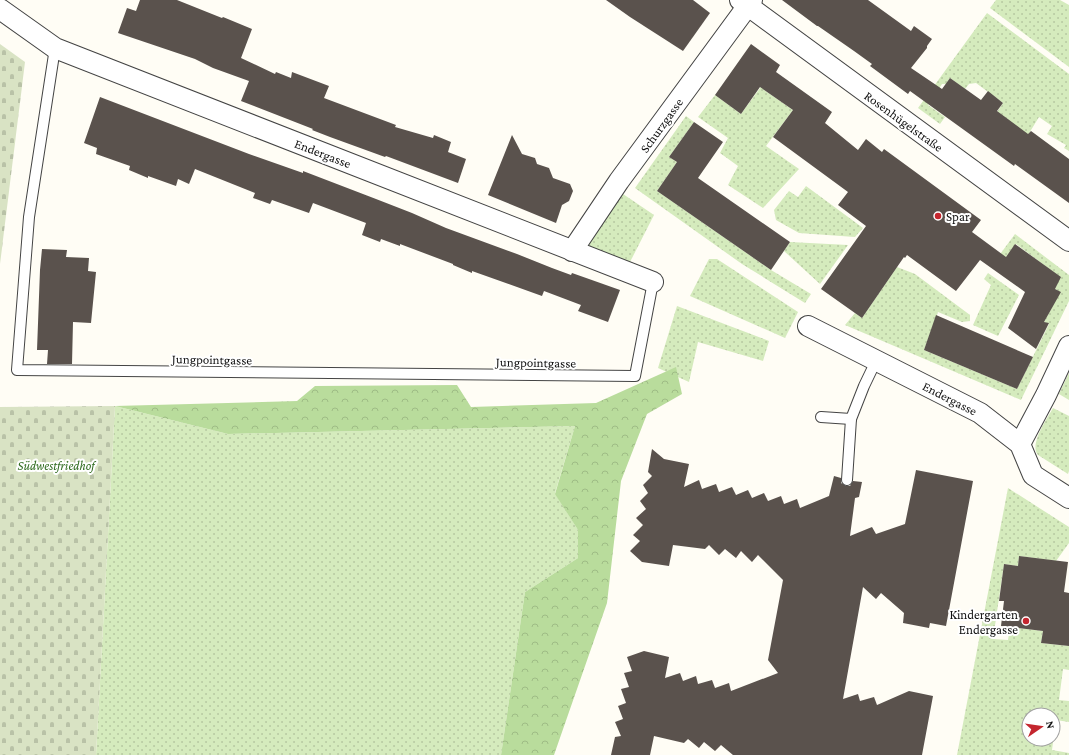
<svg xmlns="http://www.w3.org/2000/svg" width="1069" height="755" font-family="'Crimson Pro',serif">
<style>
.green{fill:url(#green-dots);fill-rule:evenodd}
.forest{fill:url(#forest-crowns)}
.cemetery{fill:url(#cemetery-stones)}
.building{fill:#5a524d}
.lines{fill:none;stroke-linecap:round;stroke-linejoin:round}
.lane-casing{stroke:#444;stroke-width:12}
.street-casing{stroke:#444;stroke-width:22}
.lane{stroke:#fff;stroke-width:10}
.street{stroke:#fff;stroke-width:20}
.poi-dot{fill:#c4262e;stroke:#fff;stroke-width:1.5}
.labels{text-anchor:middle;stroke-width:4;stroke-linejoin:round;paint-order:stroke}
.street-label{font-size:13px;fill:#111;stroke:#fff}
.poi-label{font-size:13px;fill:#111;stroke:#fff;text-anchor:start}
.park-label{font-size:13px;font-style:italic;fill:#2f6b1f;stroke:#fff}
</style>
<defs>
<pattern id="green-dots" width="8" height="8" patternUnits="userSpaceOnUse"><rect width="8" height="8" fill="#d5ebbd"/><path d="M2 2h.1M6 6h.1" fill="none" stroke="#b6c8a1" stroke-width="1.8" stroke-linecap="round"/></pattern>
<pattern id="forest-crowns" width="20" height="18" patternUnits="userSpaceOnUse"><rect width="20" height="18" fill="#b9dc9c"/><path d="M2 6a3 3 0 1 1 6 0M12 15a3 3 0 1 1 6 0" fill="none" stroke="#9ebc85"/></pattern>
<pattern id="cemetery-stones" width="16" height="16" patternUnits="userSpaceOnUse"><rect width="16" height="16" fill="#d9e3c4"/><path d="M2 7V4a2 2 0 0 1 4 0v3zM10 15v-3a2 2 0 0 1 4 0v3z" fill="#b9c2a7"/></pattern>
</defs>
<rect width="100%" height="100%" fill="#fffdf5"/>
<g class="green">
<path d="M 996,0 L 1060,0 L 1069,5 L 1069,67 L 990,8 Z"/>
<path d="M 987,13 L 1069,74 L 1069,151 L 1064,148 L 1066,145 L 1047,134 L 1052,126 L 1039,117 L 1028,135 L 997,112 L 1003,103 L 976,83 L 969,84 L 965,89 L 950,78 L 946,84 L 942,84 L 928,105 L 945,117 L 940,124 L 918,108 Z"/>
<path d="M 763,84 L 764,90 L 793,110 L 766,146 L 799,169 L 763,208 L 728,185 L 738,166 L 720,153 L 728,138 L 698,117 L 715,95 L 741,114 Z"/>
<path d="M 686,116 L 694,122 L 669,157 L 677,162 L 657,191 L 771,270 L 811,294 L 805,303 L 742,264 L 635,188 Z"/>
<path d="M 806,186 L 863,228 L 855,237 L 799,233 L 776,220 L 774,210 L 789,191 L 798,197 Z"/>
<path d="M 623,194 L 654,215 L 630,262 L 588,247 L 587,242 Z"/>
<path d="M 1015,234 L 1069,275 L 1069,301 L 1021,400 L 845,325 L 855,313 L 862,318 L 897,267 L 915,274 L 970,315 L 970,321 L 962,322 L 938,312 L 924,350 L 1017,389 L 1049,324 L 1044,322 L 1060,292 L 1055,289 L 1060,277 L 1016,244 L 1003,261 L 998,257 Z"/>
<path d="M 790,242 L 848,245 L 820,284 L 784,251 Z"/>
<path d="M 709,259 L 717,259 L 798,312 L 785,338 L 690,296 Z"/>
<path d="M 988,273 L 1019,295 L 998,336 L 973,325 L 991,285 L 984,279 Z"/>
<path d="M 677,306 L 769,341 L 763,361 L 698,342 L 689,382 L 658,368 Z"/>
<path d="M 1069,373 L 1069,400 L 1059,394 Z"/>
<path d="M 115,406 L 228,434 L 575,426 L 555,493 L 578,530 L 578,558 L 525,592 L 501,755 L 96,755 Z"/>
<path d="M 1053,408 L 1069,416 L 1069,471 L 1068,474 L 1038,455 C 1029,444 1047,419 1053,408 Z"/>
<path d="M 1008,488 L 1069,527 L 1069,543 L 1056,561 L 1019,556 L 1018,566 L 1004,564 L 993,639 L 1008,640 L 1010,627 L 1043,631 L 1041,643 L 1069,646 L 1069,670 L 1063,669 L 1059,700 L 1069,701 L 1069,722 L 1056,720 L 1052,750 L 1069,753 L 1069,755 L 957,755 ZM 1029,715 L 1053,715 L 1053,739 L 1029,739 Z"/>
</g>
<path class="forest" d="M 676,367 L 682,394 L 647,414 L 621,481 L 607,603 L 554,755 L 501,755 L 525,592 L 578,558 L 578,530 L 555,494 L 575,426 L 228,434 L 115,406 L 297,401 L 315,386 L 457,385 L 471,407 L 596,403 Z"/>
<g class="cemetery">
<path d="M 0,44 L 25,62 L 0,264 Z"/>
<path d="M 115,406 L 96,755 L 0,755 L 0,407 Z"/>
</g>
<g class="building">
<path d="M 140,0 L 177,0 L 222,18 L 223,17 L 252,29 L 241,58 L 275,74 L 276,72 L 291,78 L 292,72 L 329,86 L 324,98 L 396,125 L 395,127 L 433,138 L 434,135 L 451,142 L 448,152 L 466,159 L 458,183 L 386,156 L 385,157 L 330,137 L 312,130 L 313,129 L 241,101 L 249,81 L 213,68 L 195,59 L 118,33 L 127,8 L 136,11 Z"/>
<path d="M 606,0 L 693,0 L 710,13 L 683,51 L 630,17 Z"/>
<path d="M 782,0 L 868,0 L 911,31 L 914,26 L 932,39 L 927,46 L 927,48 L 911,68 L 942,89 L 950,78 L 981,100 L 988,91 L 1003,103 L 997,111 L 1028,134 L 1031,131 L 1069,159 L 1069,203 L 1015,164 L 1014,166 L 910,91 L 908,94 L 870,66 L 872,64 L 854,51 L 818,26 L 817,26 Z"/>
<path d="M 751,44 L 780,65 L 776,72 L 832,112 L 825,123 L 858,150 L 866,139 L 882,152 L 884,149 L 981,220 L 972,232 L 1006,257 L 1015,244 L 1061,277 L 1055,289 L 1061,292 L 1044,322 L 1049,323 L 1036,349 L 1008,328 L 1025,292 L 980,260 L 956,291 L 907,255 L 905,258 L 904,257 L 862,318 L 821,289 L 866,226 L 838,205 L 848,192 L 773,137 L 793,110 L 760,87 L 741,114 L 715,95 Z"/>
<path d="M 100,97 L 249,154 L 303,173 L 303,171 L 376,199 L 412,213 L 446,228 L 517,254 L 552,268 L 571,275 L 572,273 L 589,279 L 620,290 L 608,322 L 578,311 L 581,305 L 544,291 L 542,296 L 472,271 L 472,273 L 453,265 L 453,264 L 400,244 L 400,246 L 381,239 L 380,242 L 362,235 L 366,223 L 313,203 L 309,213 L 272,200 L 270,204 L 253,198 L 255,193 L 195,169 L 189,184 L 178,179 L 176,186 L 148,176 L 148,178 L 129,170 L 130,166 L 96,154 L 97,148 L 84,143 Z"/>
<path d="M 694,122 L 723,142 L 698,178 L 790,242 L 771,270 L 657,191 L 677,162 L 669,157 Z"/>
<path d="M 512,135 L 522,154 L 535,158 L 537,164 L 549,168 L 553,178 L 570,184 L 573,191 L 569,201 L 562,205 L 556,223 L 488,195 Z"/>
<path d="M 42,249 L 67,250 L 66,257 L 89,258 L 88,271 L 96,272 L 91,323 L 73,322 L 72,364 L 47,364 L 48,350 L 37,350 L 40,270 Z"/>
<path d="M 936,315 L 1033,357 L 1017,389 L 924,350 Z"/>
<path d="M 652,449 L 664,459 L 689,464 L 684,487 L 699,480 L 702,489 L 716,484 L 719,492 L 732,487 L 736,495 L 748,490 L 752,498 L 764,493 L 768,501 L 781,496 L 784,504 L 797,499 L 800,508 L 829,496 L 834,476 L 841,478 L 841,483 L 846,486 L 850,486 L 853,481 L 862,482 L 859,497 L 855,498 L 850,536 L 872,527 L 876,534 L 905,524 L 916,470 L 973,481 L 946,626 L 930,623 L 929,628 L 903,623 L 904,613 L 881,593 L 876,599 L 863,587 L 843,699 L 858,694 L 860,701 L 874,697 L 877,705 L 909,691 L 933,696 L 922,755 L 733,755 L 721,745 L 715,751 L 704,742 L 699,748 L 688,739 L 684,743 L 654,736 L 650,755 L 611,755 L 615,737 L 621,736 L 615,722 L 623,719 L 618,706 L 626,703 L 621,689 L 629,687 L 624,673 L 632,671 L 627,657 L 644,651 L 669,657 L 665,678 L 680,673 L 683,681 L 696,676 L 698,684 L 712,680 L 715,688 L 729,683 L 731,691 L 778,673 L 768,660 L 783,580 L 758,555 L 752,562 L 741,551 L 736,558 L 725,549 L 719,555 L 709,545 L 705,549 L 673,545 L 669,566 L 642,562 L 630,551 L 640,541 L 633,535 L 643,525 L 636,518 L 646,509 L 640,501 L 648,493 L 643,485 L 652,476 L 648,472 Z"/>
<path d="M 1019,556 L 1068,562 L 1064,592 L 1069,593 L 1069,646 L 1041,643 L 1043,631 L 1001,626 L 1004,601 L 999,601 L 1004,564 L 1018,566 Z"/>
</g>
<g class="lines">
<g class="lane-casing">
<g id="lane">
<path d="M 55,48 L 29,217 L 17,370 L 635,376 L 653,282"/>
<path d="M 821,417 L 851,419 L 864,386 L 876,361"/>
<path d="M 847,480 L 851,419"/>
</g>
</g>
<g class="street-casing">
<g id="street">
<path d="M 740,0 L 1069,241"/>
<path d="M 0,9 L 55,48 L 653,282"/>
<path d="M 572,251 L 619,181 L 752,0"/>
<path d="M 808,326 L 980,413 L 1020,444 L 1033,475 L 1069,498"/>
<path d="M 1020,444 L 1046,395 L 1069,346"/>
</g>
</g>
<use href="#lane" class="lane"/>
<use href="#street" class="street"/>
</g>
<g class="poi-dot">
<circle cx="938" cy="216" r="4"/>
<circle cx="1026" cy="621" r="4"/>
</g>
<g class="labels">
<g class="street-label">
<text transform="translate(904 121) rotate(36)" y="5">Rosenhügelstraße</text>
<text transform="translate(661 125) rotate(-54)" y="5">Schurzgasse</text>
<text transform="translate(323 153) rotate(21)" y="5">Endergasse</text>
<text transform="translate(212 359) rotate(1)" y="5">Jungpointgasse</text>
<text transform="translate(536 362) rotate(1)" y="5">Jungpointgasse</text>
<text transform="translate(950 398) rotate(27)" y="5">Endergasse</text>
</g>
<g class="poi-label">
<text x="946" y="221">Spar</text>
<text x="1018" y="619" text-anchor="end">Kindergarten<tspan x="1018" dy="15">Endergasse</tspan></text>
</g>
<g class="park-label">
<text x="56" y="470">Südwestfriedhof</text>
</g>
</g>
<g transform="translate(1041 727) rotate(77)"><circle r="19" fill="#ffffff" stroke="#a0a0a0"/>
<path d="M0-3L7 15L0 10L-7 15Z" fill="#c4262e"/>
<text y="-6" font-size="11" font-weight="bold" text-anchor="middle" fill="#111111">N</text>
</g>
</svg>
